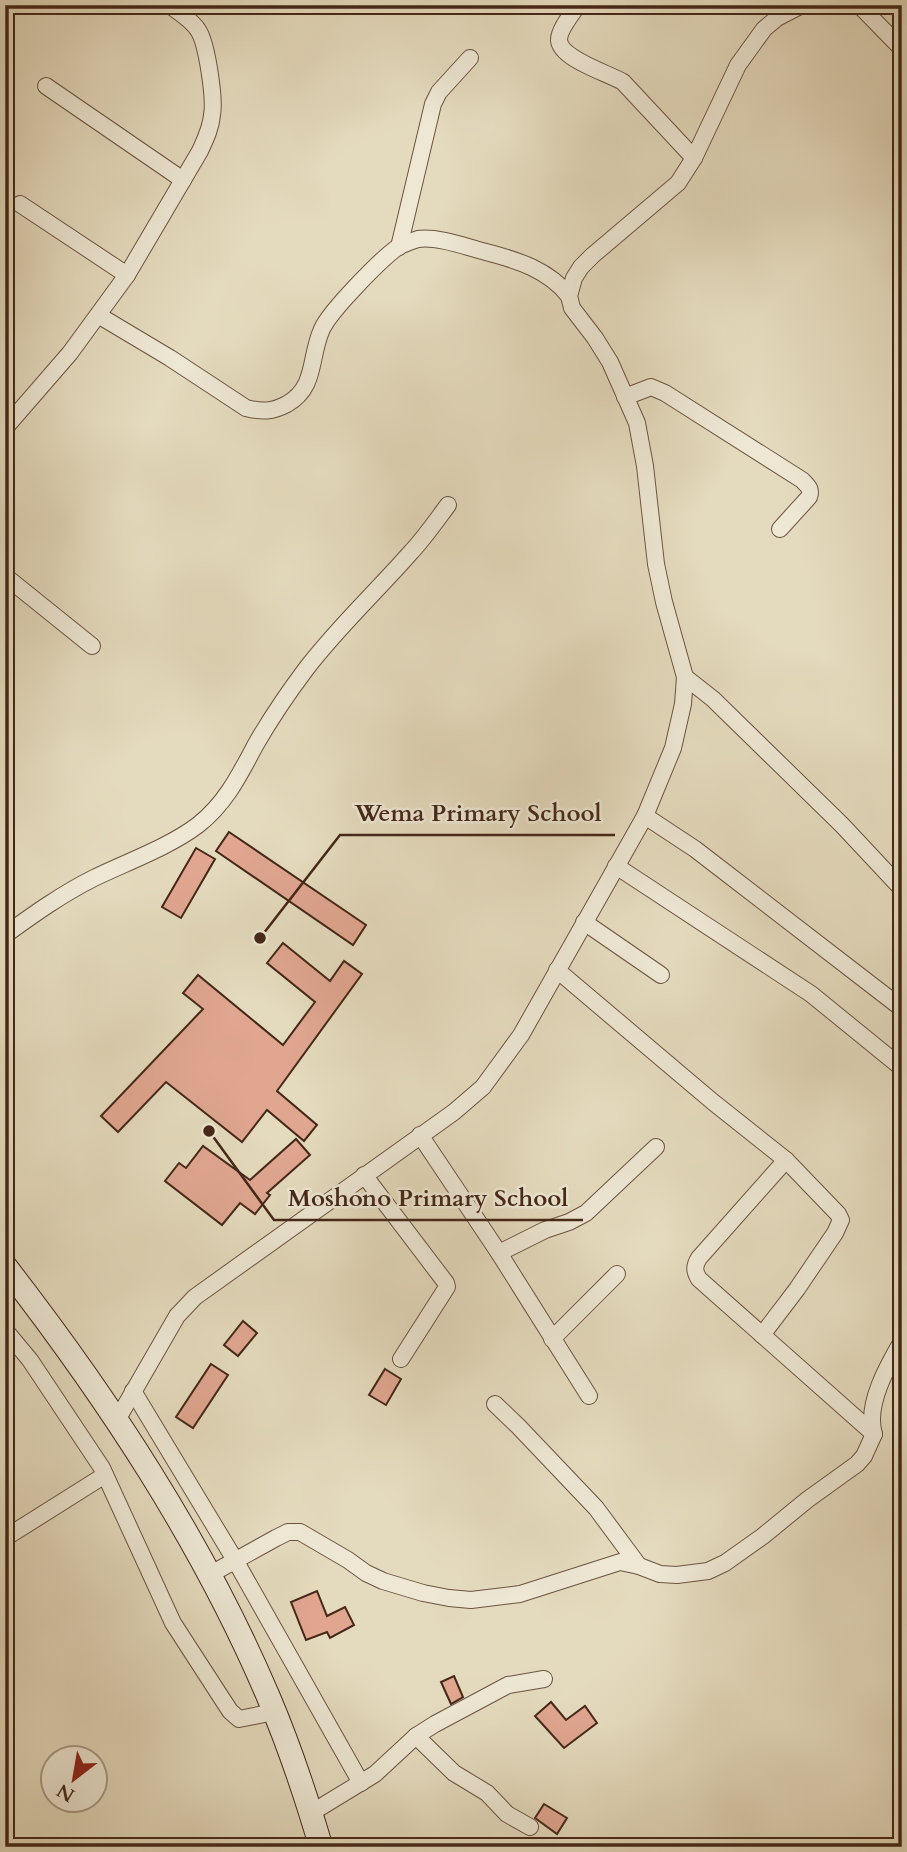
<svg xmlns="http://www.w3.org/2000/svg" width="907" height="1852" font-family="Cardo,serif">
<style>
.building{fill:#e0a690;stroke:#442718;stroke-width:2}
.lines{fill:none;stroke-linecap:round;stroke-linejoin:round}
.minor-casing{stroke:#6c5441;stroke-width:18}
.secondary-casing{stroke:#442718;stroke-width:25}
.minor{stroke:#ede7d4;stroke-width:16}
.secondary{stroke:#ede7d4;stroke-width:23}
.leader{fill:none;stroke:#442718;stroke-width:2.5}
.callout-dot{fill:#442718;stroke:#ede7d4;stroke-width:2.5}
.callout-label{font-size:24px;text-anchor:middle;font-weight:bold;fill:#442718;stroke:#ede7d4;stroke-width:5;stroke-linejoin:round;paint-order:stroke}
</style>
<rect width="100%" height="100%" fill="#e4dabd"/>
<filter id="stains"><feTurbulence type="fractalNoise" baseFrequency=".00286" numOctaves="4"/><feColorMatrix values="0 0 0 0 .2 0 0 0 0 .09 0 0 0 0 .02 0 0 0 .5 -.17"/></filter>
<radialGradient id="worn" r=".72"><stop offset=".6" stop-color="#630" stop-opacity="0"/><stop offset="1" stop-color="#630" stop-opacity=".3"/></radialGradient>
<g class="building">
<path d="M 229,832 L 366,925 L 353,945 L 216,851 Z"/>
<path d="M 196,848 L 215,859 L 181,918 L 162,907 Z"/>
<path d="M 283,943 L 330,981 L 344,961 L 362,974 L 277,1091 L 317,1125 L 304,1141 L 267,1110 L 242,1142 L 166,1082 L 118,1132 L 101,1116 L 203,1009 L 183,993 L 198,975 L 283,1045 L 315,1002 L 267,963 Z"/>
<path d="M 296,1139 L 310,1155 L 267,1193 L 270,1195 L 255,1214 L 240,1203 L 222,1225 L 165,1181 L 179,1163 L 186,1168 L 203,1146 L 250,1180 Z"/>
<path d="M 243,1321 L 257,1333 L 238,1356 L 224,1345 Z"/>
<path d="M 211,1364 L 228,1375 L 193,1428 L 176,1417 Z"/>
<path d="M 385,1369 L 401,1379 L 386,1405 L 369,1395 Z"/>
<path d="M 317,1591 L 327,1616 L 345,1607 L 354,1625 L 330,1638 L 327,1632 L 306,1640 L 291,1602 Z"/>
<path d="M 454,1676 L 463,1697 L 451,1704 L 441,1682 Z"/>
<path d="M 551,1702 L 566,1720 L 585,1706 L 597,1723 L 564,1748 L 535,1716 Z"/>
<path d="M 544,1804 L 567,1818 L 557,1834 L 535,1818 Z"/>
</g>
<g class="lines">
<g class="minor-casing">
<g id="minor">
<path d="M 578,5 C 572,14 559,29 559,40 C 560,59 608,73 623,82 L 694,158"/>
<path d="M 859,5 L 902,49"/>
<path d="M 46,86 L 183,180"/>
<path d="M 20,204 L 127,275"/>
<path d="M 399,247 L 433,104 L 439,92 L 470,58"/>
<path d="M 98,315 L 170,358 L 246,408 C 262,412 272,412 287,404 C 317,387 309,357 322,329 C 330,311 381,259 398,247 C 403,244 412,241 418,239 C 437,236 467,247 486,252 C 517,260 549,270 569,296"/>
<path d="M 625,397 L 651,387 L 665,393 L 802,480 C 808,486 812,489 809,497 L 780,529"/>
<path d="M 5,428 L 70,353 L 127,275 L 200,151 C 205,140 211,128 212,115 C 215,99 207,43 198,30 C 192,20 179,13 170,5"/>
<path d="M 5,576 L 92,646"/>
<path d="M 685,677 L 713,699 L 842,825 L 902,889"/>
<path d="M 645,816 L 695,849 L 900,1007"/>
<path d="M 616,866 L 811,994 L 902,1068"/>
<path d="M 584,922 L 661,975"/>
<path d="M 5,935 C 34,914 62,894 94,878 C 127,862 169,847 198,825 C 226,803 240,774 256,744 C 271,718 288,693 306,669 C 338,627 377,591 412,551 C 425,537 436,521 448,505"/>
<path d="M 557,970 L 713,1102 L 786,1160 L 838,1214 L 841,1220 L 835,1233 L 797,1289 L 762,1335"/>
<path d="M 420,1135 L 499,1253 L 589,1396"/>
<path d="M 786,1160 L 699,1258 C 694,1266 694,1271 699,1279 L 874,1434"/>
<path d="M 364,1175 L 446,1283 L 447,1287 L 401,1359"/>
<path d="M 499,1253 L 545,1230 L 569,1222 L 586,1213 L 656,1147"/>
<path d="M 5,1330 L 30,1360 L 102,1468 L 173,1623 L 230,1711 L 239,1719 L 274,1712"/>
<path d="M 552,1339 L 617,1274"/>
<path d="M 133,1391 L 235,1560 L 361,1783"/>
<path d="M 495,1404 L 518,1426 L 596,1508 L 639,1566"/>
<path d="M 117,1420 L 177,1316 L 195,1297 L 454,1112 L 483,1087 L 521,1035 L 645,816 L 673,748 L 683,704 L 685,677 L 664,602 L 656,564 L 645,466 L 637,423 L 610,362 L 595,338 L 572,308 L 569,296 L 574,278 L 581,267 L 593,255 L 678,183 L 694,158 L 738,65 L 764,29 L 777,18 L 802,5"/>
<path d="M 5,1538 L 105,1475"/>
<path d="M 209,1575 L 276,1538 L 288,1532 L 300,1532 L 348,1560 L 366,1573 L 383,1581 L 423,1593 L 449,1598 L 471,1600 L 520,1594 L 620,1562 L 639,1566 L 660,1574 L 677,1575 L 708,1571 L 725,1563 L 763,1536 L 807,1500 L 857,1464 L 864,1456 L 874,1434 C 865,1405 888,1365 902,1341"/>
<path d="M 416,1736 L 454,1773 L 487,1793 L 507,1814 L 530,1827"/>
<path d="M 311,1813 L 375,1774 L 416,1736 L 435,1724 L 508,1685 L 544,1679"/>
</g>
</g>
<g class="secondary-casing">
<path id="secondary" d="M 5,1266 C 108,1399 202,1541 268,1696 C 289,1745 306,1796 321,1847"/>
</g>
<use href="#minor" class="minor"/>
<use href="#secondary" class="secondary"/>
</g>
<path class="leader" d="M260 938L340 835H615M209 1131L274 1220H583"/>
<g class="callout-dot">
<circle cx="260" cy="938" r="7"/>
<circle cx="209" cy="1131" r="7"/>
</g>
<g class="callout-label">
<text x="478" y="821">Wema Primary School</text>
<text x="428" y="1206">Moshono Primary School</text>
</g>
<rect width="907" height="1852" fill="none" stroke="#e4dabd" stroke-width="28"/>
<rect x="7" y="7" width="893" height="1838" fill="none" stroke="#442718" stroke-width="3.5"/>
<rect x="14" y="14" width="879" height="1824" fill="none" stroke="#442718" stroke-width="2"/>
<g transform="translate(74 1779) rotate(211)"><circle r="33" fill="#ede7d4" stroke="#a99a89" stroke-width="2"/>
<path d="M0-5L12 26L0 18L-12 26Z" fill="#8f2418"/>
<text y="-10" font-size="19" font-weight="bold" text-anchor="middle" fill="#442718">N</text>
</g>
<rect width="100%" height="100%" filter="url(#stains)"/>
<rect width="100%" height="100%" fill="url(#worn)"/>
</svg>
